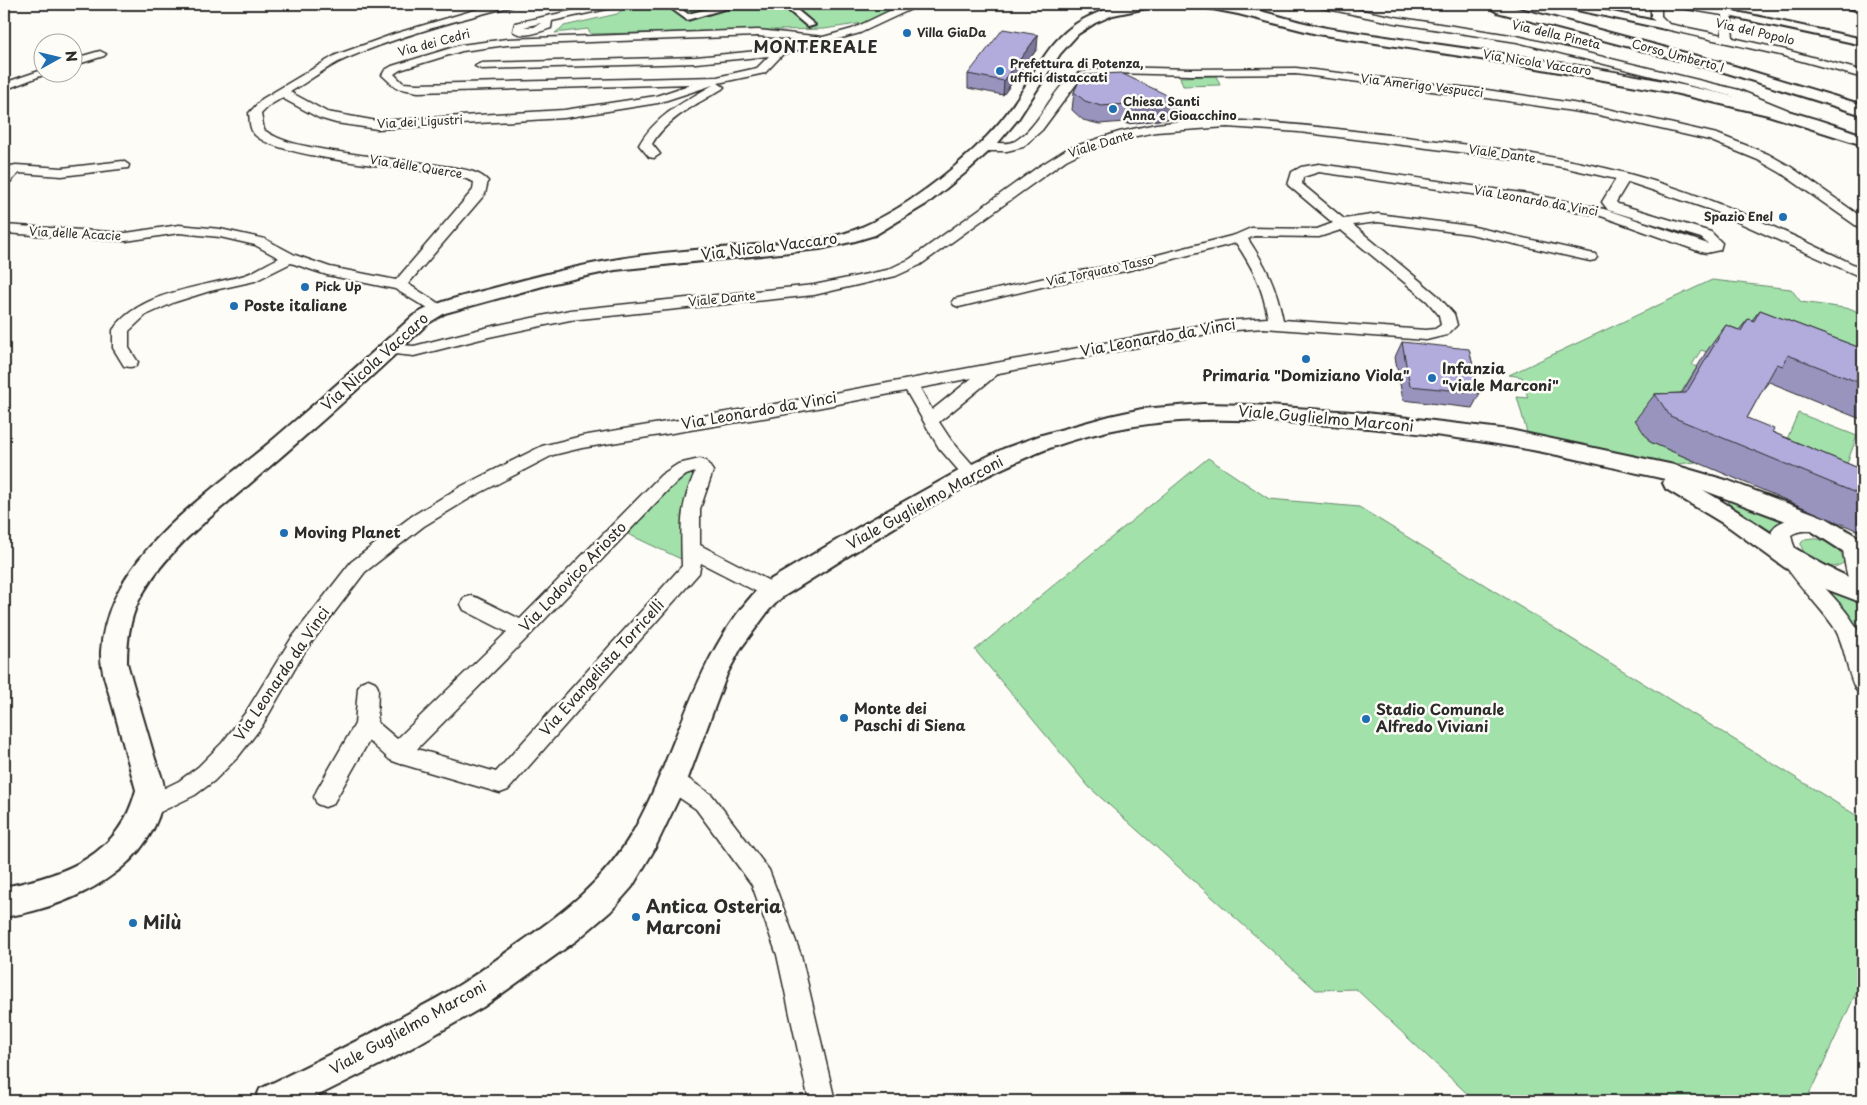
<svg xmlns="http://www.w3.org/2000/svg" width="1867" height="1105" font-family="'Playpen Sans',sans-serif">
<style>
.green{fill:#a2e2aa;stroke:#66866a}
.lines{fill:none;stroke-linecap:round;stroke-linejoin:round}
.pedestrian-casing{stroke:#2b2b2b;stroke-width:4}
.minor-casing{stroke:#2b2b2b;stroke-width:3}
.tertiary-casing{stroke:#2b2b2b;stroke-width:4}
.pedestrian{fill:#fdfcf7;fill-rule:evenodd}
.minor{fill:#fdfcf7;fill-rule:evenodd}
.tertiary{fill:#fdfcf7;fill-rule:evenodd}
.wall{fill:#9994be;stroke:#2b2b2b}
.shaded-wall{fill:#7d789b;stroke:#2b2b2b}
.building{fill:#b2acdd;stroke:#2b2b2b}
.poi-dot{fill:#1f6fb2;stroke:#fdfcf7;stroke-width:2}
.labels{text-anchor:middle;stroke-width:5;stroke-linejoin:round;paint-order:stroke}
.far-street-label{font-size:12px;fill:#2b2b2b;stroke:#fdfcf7}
.far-poi-label{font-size:12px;font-weight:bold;fill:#2b2b2b;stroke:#fdfcf7;text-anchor:start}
.street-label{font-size:15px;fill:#2b2b2b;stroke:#fdfcf7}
.poi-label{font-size:15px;font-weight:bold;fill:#2b2b2b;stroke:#fdfcf7;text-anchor:start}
.far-district-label{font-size:16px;font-weight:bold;letter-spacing:1px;fill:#2b2b2b;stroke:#fdfcf7}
.near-poi-label{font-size:18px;font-weight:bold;fill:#2b2b2b;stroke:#fdfcf7;text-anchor:start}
</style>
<rect width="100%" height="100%" fill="#fdfcf7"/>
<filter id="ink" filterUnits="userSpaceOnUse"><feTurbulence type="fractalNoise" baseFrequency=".02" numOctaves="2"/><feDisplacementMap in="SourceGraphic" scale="10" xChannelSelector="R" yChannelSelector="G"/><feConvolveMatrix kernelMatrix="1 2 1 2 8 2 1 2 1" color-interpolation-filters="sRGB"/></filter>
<g filter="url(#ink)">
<g class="green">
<path d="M 629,4 L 906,4 L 864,23 L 824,29 L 591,34 L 588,29 L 555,33 L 564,26 L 617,14 Z"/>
<path d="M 1216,76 L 1220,85 L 1183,86 L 1180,77 Z"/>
<path d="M 1712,280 L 1791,289 L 1801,302 L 1852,309 L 1863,315 L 1863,385 L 1721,357 L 1701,350 L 1692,365 L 1697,367 L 1650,442 L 1696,462 L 1659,466 L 1528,436 L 1517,397 L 1528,398 L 1522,377 L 1509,375 Z"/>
<path d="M 1798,413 L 1857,436 L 1838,488 L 1777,463 Z"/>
<path d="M 1208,458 L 1269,499 L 1359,507 L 1859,817 L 1863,829 L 1863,978 L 1806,1101 L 1475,1101 L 1356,989 L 1316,990 L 1089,787 L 975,650 Z"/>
<path d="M 692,474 L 695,476 L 683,560 L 628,534 C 643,517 670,478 692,474 Z"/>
<path d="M 1730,499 L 1782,519 L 1783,521 L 1771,535 L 1727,505 Z"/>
<path d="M 1812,538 C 1826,540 1842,547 1844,562 C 1831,575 1801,560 1801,543 L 1805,539 Z"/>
<path d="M 1821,587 L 1856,600 L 1863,633 L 1863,649 Z"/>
</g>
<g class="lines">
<g class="pedestrian-casing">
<g id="pedestrian">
<path d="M 665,4 L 674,4 L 688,14 L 728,4 L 741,4 L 687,20 Z"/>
<path d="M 781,4 L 790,4 L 815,25 L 808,27 Z"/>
<path d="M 1559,4 L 1574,4 L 1665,23 L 1669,26 L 1665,29 L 1563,7 Z"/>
<path d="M 1725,4 L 1733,4 L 1732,11 L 1863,39 L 1863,45 L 1724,15 Z"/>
<path d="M 1834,4 L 1847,4 L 1863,8 L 1863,12 Z"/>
</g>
</g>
<g class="minor-casing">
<g id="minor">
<path d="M 495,4 L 514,4 L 513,6 C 457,20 399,36 345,59 C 326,67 308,82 290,92 L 327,112 L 377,121 L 564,110 L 656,96 L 692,84 L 418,92 L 396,88 L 382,75 L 385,70 L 392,66 L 461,45 L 507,39 L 758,30 L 823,37 L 852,29 L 904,4 L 922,4 L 860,33 L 783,54 L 765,73 L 718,83 L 724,87 L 722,89 C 697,104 666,119 652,144 L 660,154 L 654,158 L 649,157 L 639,145 C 655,116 685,101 713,85 L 658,103 L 564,118 L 377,129 L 336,123 L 319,118 L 282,98 L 270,105 L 261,114 L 264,130 C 282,143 305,146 326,150 C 369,157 413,161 456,168 C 467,170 480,172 488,181 L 485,194 L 408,284 L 443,306 L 446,309 L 443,312 L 433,312 L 395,289 L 327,275 L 291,263 L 255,281 L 210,291 L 175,302 L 146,315 L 129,331 L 129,348 L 138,362 L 136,366 L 130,367 L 124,366 L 113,348 L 113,330 C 139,291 204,287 245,275 C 256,271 268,263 279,258 L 255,245 L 220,237 L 179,233 L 126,241 L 4,233 L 4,225 L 126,233 L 179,225 L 220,229 L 265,239 L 295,255 L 330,267 L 396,280 L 473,190 L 474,182 L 456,175 C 417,169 279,159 255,135 C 249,129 250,120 249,113 L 262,99 L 336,55 L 394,34 ZM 758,36 L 806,41 L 778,49 L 696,57 L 481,63 L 475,66 L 481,69 L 696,63 L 769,56 L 757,68 L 717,77 L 418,84 L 403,83 L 394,74 L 400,70 L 462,51 L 507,45 Z"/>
<path d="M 603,4 L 621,4 L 616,7 L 552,21 L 551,28 C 540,32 522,39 513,31 L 515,23 ZM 541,23 L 534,27 L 524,27 Z"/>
<path d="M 1313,4 L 1332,4 L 1395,17 L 1517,36 L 1739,90 L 1788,110 L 1790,113 L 1784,117 L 1780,116 L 1731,96 L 1517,42 L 1395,23 L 1318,7 Z"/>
<path d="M 1651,4 L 1661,4 L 1661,16 L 1669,24 L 1722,35 L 1722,15 L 1675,7 L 1670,4 L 1692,4 L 1731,11 L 1733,38 L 1786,50 L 1863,71 L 1863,78 L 1780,55 L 1661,28 L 1651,17 Z"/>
<path d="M 100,51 L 106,54 L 104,56 L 72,66 L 72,59 Z"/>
<path d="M 1113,67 L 1191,69 L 1296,68 L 1487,90 L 1599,107 L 1717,134 L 1768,154 L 1791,167 L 1863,218 L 1863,228 L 1858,227 L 1781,173 L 1758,160 L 1709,140 L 1599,115 L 1487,98 L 1296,74 L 1191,75 L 1113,73 L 1092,78 L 1077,83 L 1042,130 L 1023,147 L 1007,151 L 984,151 L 978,147 C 986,138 1004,147 1015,141 C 1038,128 1049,96 1068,79 C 1079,70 1100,69 1113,67 Z"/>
<path d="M 42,70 L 42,72 L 51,72 L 4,90 L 4,83 Z"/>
<path d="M 1192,120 C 1261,119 1329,128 1398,136 C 1475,146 1554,154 1629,174 C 1711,196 1787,232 1863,269 L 1863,278 L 1711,210 L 1628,182 L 1616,202 L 1618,204 L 1711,232 L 1722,243 L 1720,250 L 1706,253 L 1701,252 L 1601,216 L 1535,203 L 1319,172 L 1303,177 L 1302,184 L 1344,219 L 1378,214 L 1470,226 L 1590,253 L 1595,254 L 1597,257 L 1595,260 L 1590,261 L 1470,234 L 1378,222 L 1353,225 L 1437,295 L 1454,314 L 1457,325 L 1447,335 L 1426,340 L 1264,328 L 1223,331 L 999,373 L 939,422 L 951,440 L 981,474 L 978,479 L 972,480 L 966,479 L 939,448 L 906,391 L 775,416 L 582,448 L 553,455 L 472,497 L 424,526 L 365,572 L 305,651 L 262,726 L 238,757 L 214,781 L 195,795 L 148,818 L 140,814 L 137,807 L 140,800 L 179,781 L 198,767 L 222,743 L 246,712 L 291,639 L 351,562 L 412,516 L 460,487 L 542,446 L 582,436 L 775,404 L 1223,321 L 1268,318 C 1262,286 1254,270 1236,243 L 1126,271 L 1058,283 L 959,307 L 954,305 L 952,302 L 954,299 L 1058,275 L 1126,263 L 1235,235 L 1251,228 L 1317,229 L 1333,223 L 1288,185 L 1292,172 L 1301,167 L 1319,164 L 1535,195 L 1604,209 L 1708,244 L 1701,238 L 1608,210 L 1602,202 L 1616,179 L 1562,167 L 1499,157 L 1299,132 L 1227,127 L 1156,132 L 1122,139 L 1086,150 L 1066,160 L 920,265 L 896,276 L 814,295 L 570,320 L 489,337 L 414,356 L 384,353 L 382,349 L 384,345 L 390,344 L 414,346 L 489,327 L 570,310 L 814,285 L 887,270 L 910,259 L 1038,167 L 1067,149 L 1119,132 L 1156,124 ZM 1341,230 L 1427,301 L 1439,315 L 1441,325 L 1435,329 L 1426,330 L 1283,320 C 1276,285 1267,268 1248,239 L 1254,236 L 1319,237 ZM 972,378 L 932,410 L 920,388 Z"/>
<path d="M 123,161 L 129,165 L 128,168 L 62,176 L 19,173 L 9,183 L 4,184 L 4,173 L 11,166 L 16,165 L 62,168 Z"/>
<path d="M 700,459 L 706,461 L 713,471 L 700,509 L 700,545 L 779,586 L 782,591 L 779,596 L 772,599 L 765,596 L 701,563 L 699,573 L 508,790 L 500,793 L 398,763 L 390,760 L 369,741 L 333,804 L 325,807 L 317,804 L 314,797 L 317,790 L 355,724 L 358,688 L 361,682 L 368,679 L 375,682 L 378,688 L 377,722 L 397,739 L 507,632 L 464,610 L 461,604 L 464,598 L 471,596 L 478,598 L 520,619 L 661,475 L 678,464 ZM 695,472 C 679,508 681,528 682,566 L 496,772 L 417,749 L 529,636 L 669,489 L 686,475 Z"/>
<path d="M 1798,517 L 1818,517 L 1824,519 L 1827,524 L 1824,529 C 1813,533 1801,528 1791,535 C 1797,575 1856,604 1863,646 C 1866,661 1863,678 1863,693 L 1856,690 C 1846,671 1846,648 1835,629 C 1823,608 1766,555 1772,531 C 1775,522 1790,519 1798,517 Z"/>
<path d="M 1852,537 L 1859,539 L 1863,553 L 1863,603 L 1856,601 C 1850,588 1839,550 1845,539 Z"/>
<path d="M 673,771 L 681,774 L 712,795 L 769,870 L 801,955 L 835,1101 L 809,1101 L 777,955 L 752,885 L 696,809 L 665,788 L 662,781 L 665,774 Z"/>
</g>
</g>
<g class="tertiary-casing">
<g id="tertiary">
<path d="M 1126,4 L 1154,4 L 1152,7 L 1113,15 L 1095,23 L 1078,34 L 1060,54 L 1018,119 L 997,144 L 965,173 L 928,203 L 875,235 L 855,241 L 820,249 L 615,270 L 554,283 L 445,313 L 427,324 C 373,376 317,426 260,475 C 218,512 171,544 143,593 C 130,614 127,639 127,663 C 136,695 146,727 155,759 C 158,768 165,782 164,792 C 156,869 70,907 4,917 L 4,887 C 65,875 119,856 136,790 C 128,761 120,732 112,703 C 107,686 100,669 101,651 C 107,556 209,494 275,438 C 322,398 368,357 413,316 C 439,300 465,296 494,288 C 533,277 573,267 613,260 C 656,252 701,250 744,246 C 783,242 828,243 864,226 C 910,206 968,160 1000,122 C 1047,65 1044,23 1126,4 Z"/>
<path d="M 1200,4 C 1246,1 1289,22 1333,29 C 1511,57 1693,74 1863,135 L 1863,145 L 1768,115 L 1670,92 L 1526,66 L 1317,34 L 1238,14 L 1202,7 Z"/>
<path d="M 1485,4 L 1502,4 L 1734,66 L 1863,105 L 1863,115 L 1724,72 L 1497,12 Z"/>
<path d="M 1203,404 L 1253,405 L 1366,413 L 1510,430 L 1674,465 L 1729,481 L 1826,518 L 1863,540 L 1863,561 L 1855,559 L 1810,530 L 1703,490 C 1758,522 1804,560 1863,583 L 1863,603 L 1818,586 L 1784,567 L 1729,527 L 1666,489 L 1663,483 L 1665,479 C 1613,468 1561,454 1509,446 C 1445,435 1379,428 1314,424 C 1223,417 1143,415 1055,446 C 960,481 867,545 781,598 L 769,610 L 741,648 L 727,674 L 687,781 L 654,850 L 632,887 L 611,911 L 577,940 L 483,1007 L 399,1055 L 307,1101 L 255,1101 L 260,1089 C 311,1064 362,1039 411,1012 C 428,1003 445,994 461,984 C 480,972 498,958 517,945 C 564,912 605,881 634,830 C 679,749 695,651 763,584 L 871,520 L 964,468 L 1003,449 L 1042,435 L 1110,416 L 1142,409 Z"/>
</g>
</g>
<use href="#pedestrian" class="pedestrian"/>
<use href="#minor" class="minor"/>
<use href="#tertiary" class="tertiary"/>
</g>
<g class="wall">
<path d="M 1037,49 L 1003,95 L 968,88 L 968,74 Z"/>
<path d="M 1082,75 L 1173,118 L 1127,124 L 1125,122 L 1099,124 L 1083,120 L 1072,110 L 1074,92 Z"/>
<path d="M 1760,310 L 1863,349 L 1863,420 L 1769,382 L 1763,389 L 1747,418 L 1772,432 L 1863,470 L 1863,533 L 1650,442 L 1635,420 L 1655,394 L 1682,393 L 1706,352 L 1726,325 L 1739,330 L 1748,319 L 1752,320 Z"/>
<path d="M 1402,342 L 1480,393 L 1472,408 L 1403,400 L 1395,357 Z"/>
</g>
<g class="shaded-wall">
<path d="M 1038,35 L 1037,49 L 1003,95 L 1004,81 Z"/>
<path d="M 1177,100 L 1173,118 L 1127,124 L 1130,106 Z"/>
</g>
<g class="building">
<path d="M 1003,29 L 1038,35 L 1004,81 L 968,74 Z"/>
<path d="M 1121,73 L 1177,100 L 1130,106 L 1128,104 L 1101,106 L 1085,101 L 1074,92 L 1082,75 Z"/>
<path d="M 1760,310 L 1863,349 L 1863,384 L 1788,355 L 1783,366 L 1777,364 L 1747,418 L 1774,429 L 1772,432 L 1863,470 L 1863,496 L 1670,416 L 1655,394 L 1686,393 L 1726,325 L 1741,331 L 1748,319 L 1754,321 Z"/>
<path d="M 1402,342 L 1469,349 L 1480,393 L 1410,386 Z"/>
</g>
</g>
<g class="poi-dot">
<circle cx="907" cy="33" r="5"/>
<circle cx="1000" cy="71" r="5"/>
<circle cx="1113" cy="109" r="5"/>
<circle cx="1783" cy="217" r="5"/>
<circle cx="305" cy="287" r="5"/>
<circle cx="234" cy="306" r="5"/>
<circle cx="1306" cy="359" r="5"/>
<circle cx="1432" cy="378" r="5"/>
<circle cx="284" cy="533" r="5"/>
<circle cx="844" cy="718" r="5"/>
<circle cx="1366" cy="719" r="5"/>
<circle cx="636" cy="917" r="5"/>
<circle cx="133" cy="923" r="5"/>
</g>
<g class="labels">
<g class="far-street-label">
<text transform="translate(1755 32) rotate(13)" y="4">Via del Popolo</text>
<text transform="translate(1556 35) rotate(13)" y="4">Via della Pineta</text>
<text transform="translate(434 43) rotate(-15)" y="4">Via dei Cedri</text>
<text transform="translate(1678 56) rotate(15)" y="4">Corso Umberto I</text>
<text transform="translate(1537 63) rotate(9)" y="4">Via Nicola Vaccaro</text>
<text transform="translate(1422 86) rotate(7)" y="4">Via Amerigo Vespucci</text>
<text transform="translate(420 122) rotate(-3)" y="4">Via dei Ligustri</text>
<text transform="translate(1101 144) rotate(-17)" y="4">Viale Dante</text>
<text transform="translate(1502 154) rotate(8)" y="4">Viale Dante</text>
<text transform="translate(416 167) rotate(9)" y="4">Via delle Querce</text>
<text transform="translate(1536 201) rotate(10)" y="4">Via Leonardo da Vinci</text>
<text transform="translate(75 234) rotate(3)" y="4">Via delle Acacie</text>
<text transform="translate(1100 271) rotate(-12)" y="4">Via Torquato Tasso</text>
<text transform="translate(722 299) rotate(-6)" y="4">Viale Dante</text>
</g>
<g class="far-poi-label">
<text x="917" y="37">Villa GiaDa</text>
<text x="1010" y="68">Prefettura di Potenza,<tspan x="1010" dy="14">uffici distaccati</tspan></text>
<text x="1123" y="106">Chiesa Santi<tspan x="1123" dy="14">Anna e Gioacchino</tspan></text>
<text x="1773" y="221" text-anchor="end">Spazio Enel</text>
<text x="315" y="291">Pick Up</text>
</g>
<g class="street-label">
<text transform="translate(769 247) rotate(-7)" y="5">Via Nicola Vaccaro</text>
<text transform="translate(1158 338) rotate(-10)" y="5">Via Leonardo da Vinci</text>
<text transform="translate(375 362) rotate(-42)" y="5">Via Nicola Vaccaro</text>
<text transform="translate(759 411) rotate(-10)" y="5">Via Leonardo da Vinci</text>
<text transform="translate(1326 419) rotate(5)" y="5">Viale Guglielmo Marconi</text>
<text transform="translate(925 503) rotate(-29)" y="5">Viale Guglielmo Marconi</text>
<text transform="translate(573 577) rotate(-46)" y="5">Via Lodovico Ariosto</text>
<text transform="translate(602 668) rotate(-48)" y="5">Via Evangelista Torricelli</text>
<text transform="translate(282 674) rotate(-56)" y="5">Via Leonardo da Vinci</text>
<text transform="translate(408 1028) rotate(-29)" y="5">Viale Guglielmo Marconi</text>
</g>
<g class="poi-label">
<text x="244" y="311">Poste italiane</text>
<text x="1442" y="374">Infanzia<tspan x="1442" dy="17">"viale Marconi"</tspan></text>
<text x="1306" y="381" text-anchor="middle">Primaria "Domiziano Viola"</text>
<text x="294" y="538">Moving Planet</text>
<text x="854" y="714">Monte dei<tspan x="854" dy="17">Paschi di Siena</tspan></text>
<text x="1376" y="715">Stadio Comunale<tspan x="1376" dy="17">Alfredo Viviani</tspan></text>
</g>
<g class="far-district-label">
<text x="816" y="53">MONTEREALE</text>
</g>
<g class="near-poi-label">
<text x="646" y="913">Antica Osteria<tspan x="646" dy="21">Marconi</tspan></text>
<text x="143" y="929">Milù</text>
</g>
</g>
<rect width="1867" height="1105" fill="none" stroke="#fdfcf7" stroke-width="20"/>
<rect x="10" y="10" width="1847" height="1085" fill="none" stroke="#2b2b2b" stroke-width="2" filter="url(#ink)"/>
<g transform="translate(58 58) rotate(82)"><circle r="24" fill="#fdfcf7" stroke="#a9a8a5"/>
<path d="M0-4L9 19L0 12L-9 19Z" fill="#1f6fb2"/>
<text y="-8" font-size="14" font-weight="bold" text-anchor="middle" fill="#2b2b2b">N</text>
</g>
</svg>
